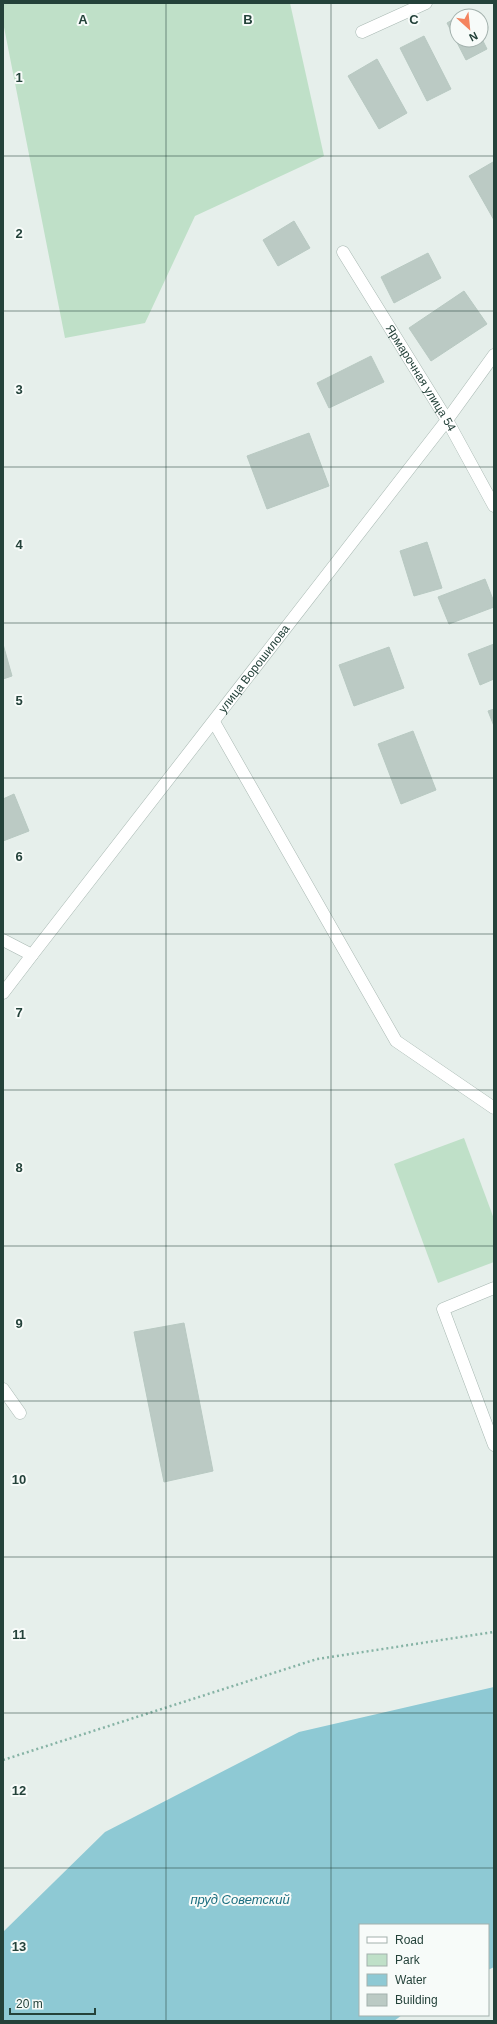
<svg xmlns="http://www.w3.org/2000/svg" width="497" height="2024" font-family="Arial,sans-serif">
  <rect width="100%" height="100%" fill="#e6efeb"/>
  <g fill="#bfe0c8">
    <path d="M3,3H290L324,156L195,216L145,323L65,338L3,22Z"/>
    <path d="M464,1138L494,1219V1262L438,1283L394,1164Z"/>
  </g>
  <path fill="#8ec9d4" d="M494,1687V1967L488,1970V1925H360V2015H402L394,2021H3V1932L105,1832L299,1732Z"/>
  <g fill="#bbcac4" stroke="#b8c9c2">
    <path d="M457,17V40H481V37L487,49L466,60L447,23Z"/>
    <path d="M424,36L451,89L427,101L400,48Z"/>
    <path d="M377,59L407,113L379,129L348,76Z"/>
    <path d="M493,162L494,165V220L469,176Z"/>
    <path d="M294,221L310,248L278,266L263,240Z"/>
    <path d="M428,253L441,278L394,303L381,277Z"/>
    <path d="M464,291L487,324L431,361L409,328Z"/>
    <path d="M371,356L384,382L329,408L317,383Z"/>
    <path d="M309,433L329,486L267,509L247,456Z"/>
    <path d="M427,542L442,588L414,596L400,551Z"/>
    <path d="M485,579L494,602V607L449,624L438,597Z"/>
    <path d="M3,644L12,676L3,679Z"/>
    <path d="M494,644V679L480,685L468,654Z"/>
    <path d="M389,647L404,688L354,706L339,665Z"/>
    <path d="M494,709V726L488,711Z"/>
    <path d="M413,731L436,790L401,804L378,744Z"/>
    <path d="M14,794L29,831L3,841V799Z"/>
    <path d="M184,1323L213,1471L164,1482L134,1332Z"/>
  </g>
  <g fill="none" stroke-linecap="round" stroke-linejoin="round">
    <g stroke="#a8b8b2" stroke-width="13">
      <g id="minor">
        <path d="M362,32L426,3"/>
        <path id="s1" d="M343,252L447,420L494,506"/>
        <path d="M214,722L396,1041L494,1108"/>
        <path id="s2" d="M3,940L32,955L447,420L494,355"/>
        <path d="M3,993L32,955"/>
        <path d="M494,1288L443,1309L494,1445"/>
        <path d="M3,1389L20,1413"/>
      </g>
    </g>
    <path stroke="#86b3a5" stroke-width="2.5" stroke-dasharray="2 3" stroke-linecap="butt" d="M3,1760L317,1659L494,1632"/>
    <use href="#minor" stroke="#fff" stroke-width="12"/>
  </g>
  <path fill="none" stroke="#24423a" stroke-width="1" stroke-opacity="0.55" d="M166,3V2021M331,3V2021M3,156H494M3,311H494M3,467H494M3,623H494M3,778H494M3,934H494M3,1090H494M3,1246H494M3,1401H494M3,1557H494M3,1713H494M3,1868H494"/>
  <g text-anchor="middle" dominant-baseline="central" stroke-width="4" stroke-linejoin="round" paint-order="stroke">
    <g font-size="12" fill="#24423a" stroke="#f7fbf9">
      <text stroke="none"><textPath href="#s1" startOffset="148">Ярмарочная улица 54</textPath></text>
      <text stroke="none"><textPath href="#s2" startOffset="395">улица Ворошилова</textPath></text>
    </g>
    <g font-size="13" font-style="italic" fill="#1c6f80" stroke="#f7fbf9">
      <text x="240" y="1899">пруд Советский</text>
    </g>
  </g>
  <g font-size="13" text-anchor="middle" font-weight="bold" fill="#24423a" stroke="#f7fbf9" stroke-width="4" stroke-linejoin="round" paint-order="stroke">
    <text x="83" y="24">A</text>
    <text x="248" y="24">B</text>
    <text x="414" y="24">C</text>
    <text x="19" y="82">1</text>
    <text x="19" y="238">2</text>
    <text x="19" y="394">3</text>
    <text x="19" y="549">4</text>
    <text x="19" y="705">5</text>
    <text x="19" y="861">6</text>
    <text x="19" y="1017">7</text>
    <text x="19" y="1172">8</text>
    <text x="19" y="1328">9</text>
    <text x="19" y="1484">10</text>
    <text x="19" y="1639">11</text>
    <text x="19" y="1795">12</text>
    <text x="19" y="1951">13</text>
  </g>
  <rect width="497" height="2024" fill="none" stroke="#24423a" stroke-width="8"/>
  <rect x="359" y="1924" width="130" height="92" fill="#f7fbf9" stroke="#a3b1ad"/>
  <rect x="367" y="1937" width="20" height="6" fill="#ffffff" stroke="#a3b1ad"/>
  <text x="395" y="1944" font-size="12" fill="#24423a">Road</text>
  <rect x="367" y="1954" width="20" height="12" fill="#bfe0c8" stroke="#a3b1ad"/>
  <text x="395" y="1964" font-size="12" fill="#24423a">Park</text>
  <rect x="367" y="1974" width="20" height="12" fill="#8ec9d4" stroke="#a3b1ad"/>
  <text x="395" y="1984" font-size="12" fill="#24423a">Water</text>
  <rect x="367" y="1994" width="20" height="12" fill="#bbcac4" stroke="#a3b1ad"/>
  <text x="395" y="2004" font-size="12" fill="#24423a">Building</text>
  <g transform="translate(469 28) rotate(153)"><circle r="19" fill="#f7fbf9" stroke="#a3b1ad"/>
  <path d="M0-3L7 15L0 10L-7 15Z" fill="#f4845f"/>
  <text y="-6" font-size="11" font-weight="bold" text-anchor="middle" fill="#24423a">N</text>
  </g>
  <path d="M10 2008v6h85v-6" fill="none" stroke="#24423a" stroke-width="2"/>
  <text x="16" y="2008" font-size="12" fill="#24423a" stroke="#f7fbf9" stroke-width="3" paint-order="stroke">20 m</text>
</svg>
